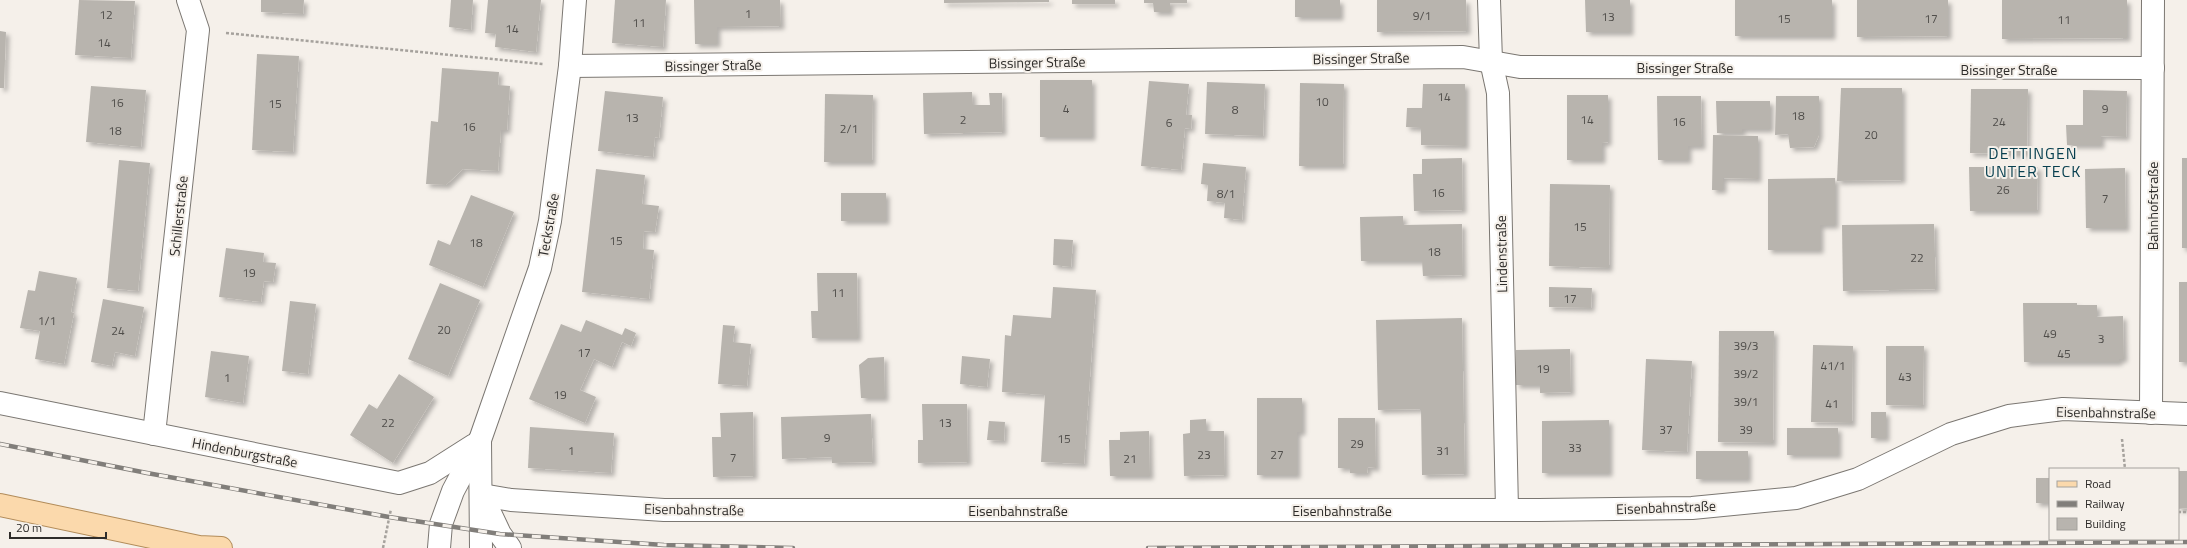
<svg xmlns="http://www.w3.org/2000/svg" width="2187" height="548" font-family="'Titillium Web',sans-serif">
  <defs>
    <filter id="shadow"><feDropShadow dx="3.5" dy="3.5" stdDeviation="2" flood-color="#0004"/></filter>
  </defs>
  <rect width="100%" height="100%" fill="#f5f0ea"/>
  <g fill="#b8b4ae" filter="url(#shadow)">
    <path d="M79,0L135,1L131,58L75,55Z"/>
    <path d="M261,0H304L303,14L261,12Z"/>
    <path d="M451,0H473L471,30L449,27Z"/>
    <path d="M488,0H541L536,52L495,47L496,34L485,33Z"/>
    <path d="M615,0H666L663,47L612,43Z"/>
    <path d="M694,0H780L781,26L717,27V44H695Z"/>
    <path d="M944,0H1049V2L944,3Z"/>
    <rect x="1072" y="0" width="43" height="4"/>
    <path d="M1144,0H1187V3H1170V12H1154L1153,3H1144Z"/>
    <rect x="1295" y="0" width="45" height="17"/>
    <path d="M1377,0H1466L1467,31L1377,32Z"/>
    <path d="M1585,0H1630V32H1586Z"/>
    <rect x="1735" y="0" width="97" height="36"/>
    <path d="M1857,0H1948V36L1857,37Z"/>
    <path d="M2002,0H2127V38L2002,39Z"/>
    <path d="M0,31L6,32L4,88H0Z"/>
    <path d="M257,54L299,56L293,152L252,150Z"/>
    <path d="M442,68L499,72L498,85L510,86L507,130H501L498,171L463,169L446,185L426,184L431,121L438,122Z"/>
    <rect x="1040" y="80" width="52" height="57"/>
    <path d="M1149,81L1189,84L1186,115H1192L1191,129L1185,128L1181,170L1141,166Z"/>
    <path d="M1207,82L1265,84L1263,136L1205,134Z"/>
    <path d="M1300,83L1344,84L1343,166H1299Z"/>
    <path d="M1423,84H1465V146L1421,145V128L1406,127L1407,108H1422Z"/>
    <path d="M91,86L146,90L141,147L86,142Z"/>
    <path d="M1841,88H1902V180L1837,181Z"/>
    <path d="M1971,89H2028L2027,154L1970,153Z"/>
    <path d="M2083,90L2127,91L2126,137L2101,136V145H2067L2066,125H2083Z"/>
    <path d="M605,91L663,97L659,138L655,137L653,157L598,151Z"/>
    <path d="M972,92L973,105H990L989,93H1002L1003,132L924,134L923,93Z"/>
    <path d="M825,94L873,95L872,162H824Z"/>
    <path d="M1567,95H1608V142L1602,143V160H1567Z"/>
    <path d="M1657,96H1701L1702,146H1688V160H1658Z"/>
    <path d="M1776,96H1819V135L1814,147L1790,148L1788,134L1775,135Z"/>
    <path d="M1716,101H1770V129H1742V133H1717Z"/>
    <path d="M1713,135L1758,136V179L1723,178V190H1712Z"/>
    <path d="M1462,158L1463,210L1414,211L1413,174H1422V159Z"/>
    <rect x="2182" y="158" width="5" height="90"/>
    <path d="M119,160L150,163L138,291L107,288Z"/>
    <path d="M1203,163L1246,167L1242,220L1224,218L1225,203L1207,201L1208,185L1201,184Z"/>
    <path d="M1969,167H2038L2037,211H1970Z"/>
    <path d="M2125,168L2126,228H2086L2085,169Z"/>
    <path d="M596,169L645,175L642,204L659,206L655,232L644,231L643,249L654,250L649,299L582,292Z"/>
    <path d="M1835,178V225H1820V250H1768V179Z"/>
    <path d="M1550,184L1610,185L1609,268L1549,266Z"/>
    <rect x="841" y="193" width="45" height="28"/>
    <path d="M471,195L514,212L483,287L429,265L438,240L450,245Z"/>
    <path d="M1403,216V225L1462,224L1463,275L1423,276L1422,261H1361L1360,217Z"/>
    <path d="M1934,224L1936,289L1843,291L1842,225Z"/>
    <path d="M1054,239L1073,240L1071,267L1053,265Z"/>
    <path d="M226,248L264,253L263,262L276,263L273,282L264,281L261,302L219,297Z"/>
    <path d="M39,271L77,278L71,312L74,313L64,364L35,359L40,331L20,328L28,290L35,291Z"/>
    <path d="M817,273H857L858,338H812L811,311H818Z"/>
    <rect x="2179" y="282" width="8" height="80"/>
    <path d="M440,283L480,300L448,376L408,359Z"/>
    <path d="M1053,287L1096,290L1084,464L1041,462L1045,395L1002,392L1005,335L1011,336L1013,315L1051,318Z"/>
    <path d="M1549,287L1592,288L1591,308L1549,307Z"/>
    <path d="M103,299L144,307L135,356L115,352L112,366L91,362Z"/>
    <path d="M290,301L316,304L308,374L282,371Z"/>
    <path d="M2023,303H2077V305H2097V317L2123,316L2124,359H2119V362H2024Z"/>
    <path d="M1462,318L1465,474L1422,475L1421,409L1378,410L1376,320Z"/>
    <path d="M586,320L622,335L625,328L636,333L631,346L622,342L612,367L594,359L580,390L596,397L585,423L529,399L561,324L581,332Z"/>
    <path d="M723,325L735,326L733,342L751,344L747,386L718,384Z"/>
    <path d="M1719,331H1774L1773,443L1718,442Z"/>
    <path d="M1813,345L1853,346L1852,423L1811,422Z"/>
    <path d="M1886,346H1924L1923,406L1886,405Z"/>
    <path d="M1570,349L1571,392L1540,393V385H1516V350Z"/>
    <path d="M211,351L249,356L243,403L205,397Z"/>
    <path d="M962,356L990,359L987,387L960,384Z"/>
    <path d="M884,357L885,398H861L859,365L868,358Z"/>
    <path d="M1646,359L1692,361L1687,452L1642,450Z"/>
    <path d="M399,374L434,397L393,463L350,435L369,404L377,409Z"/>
    <path d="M1257,398H1302V432H1297V475H1257Z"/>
    <path d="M922,404H967L968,462L918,463V440H923Z"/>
    <path d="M753,412L754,476L713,477L712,437H721L720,413Z"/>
    <rect x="1871" y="412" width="15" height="26"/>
    <path d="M871,414L873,462L832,463V457L782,459L781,417Z"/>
    <path d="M1338,418H1375L1376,468L1368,467L1367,473H1350V468H1338Z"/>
    <path d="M1206,419V431H1224L1225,475L1184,476L1183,434L1190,433V420Z"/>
    <path d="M1609,420V473H1542V421Z"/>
    <path d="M989,421L1005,422L1004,441L987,440Z"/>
    <path d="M530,427L614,433L611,473L528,468Z"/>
    <rect x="1787" y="428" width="51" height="27"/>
    <path d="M1149,431L1150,476H1110L1109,440H1120V432Z"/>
    <rect x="1696" y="451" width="52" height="28"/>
    <path d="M2178,471H2187V508L2178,509Z"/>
    <rect x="2036" y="478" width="14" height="25"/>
  </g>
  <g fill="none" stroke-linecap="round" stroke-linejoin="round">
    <g stroke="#7b7772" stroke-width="24">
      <g id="street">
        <path d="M1489,0L1491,61L1498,93L1507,509"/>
        <path d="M570,66L1463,57L1520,67L2153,68"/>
        <path d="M0,403L399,483L430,473L474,445"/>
        <path d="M2151,413L2153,0"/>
        <path d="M154,434L198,30L188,0"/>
        <path d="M480,440L481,548"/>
        <path d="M482,495L511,500L664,510H1539L1692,508L1796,498L1858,479L1951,434L2009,416L2063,409L2187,414"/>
        <path d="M484,500L500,534L510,548"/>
        <path d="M439,548L441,524L453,491L480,440L540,268L550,221L570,66L575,0"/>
      </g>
    </g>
    <g stroke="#b28c5a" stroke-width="24">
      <path id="primary" d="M0,505L199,547L221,548"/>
    </g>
    <g stroke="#a6a29d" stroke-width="2.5" stroke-dasharray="3 2" stroke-linecap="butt">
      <path d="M226,33L543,64"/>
      <path d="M2122,439L2125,469"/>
      <path d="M2178,512H2187"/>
      <path d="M383,548L391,509"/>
    </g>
    <use href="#street" stroke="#fff" stroke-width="22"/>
    <use href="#primary" stroke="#fbd9ac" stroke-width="22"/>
    <g stroke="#817e7a" stroke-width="4.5">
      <g id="rail">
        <path d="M0,444L147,473L389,517L500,534L664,545L793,548"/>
        <path d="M1148,548L2187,542"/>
      </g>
    </g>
    <use href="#rail" stroke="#f5f0ea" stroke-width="3" stroke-dasharray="9" stroke-linecap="butt"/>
  </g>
  <g text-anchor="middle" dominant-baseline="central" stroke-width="4" stroke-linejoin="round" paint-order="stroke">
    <g font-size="12" fill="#504e4b">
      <text x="748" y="13">1</text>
      <text x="106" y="14">12</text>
      <text x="1422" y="15">9/1</text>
      <text x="1608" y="16">13</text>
      <text x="1784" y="18">15</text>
      <text x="1931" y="18">17</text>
      <text x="2064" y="19">11</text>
      <text x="639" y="22">11</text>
      <text x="512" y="28">14</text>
      <text x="104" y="42">14</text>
      <text x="1444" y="96">14</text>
      <text x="1322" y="101">10</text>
      <text x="117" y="102">16</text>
      <text x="275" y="103">15</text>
      <text x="1066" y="108">4</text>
      <text x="2105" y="108">9</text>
      <text x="1235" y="109">8</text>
      <text x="1798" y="115">18</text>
      <text x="632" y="117">13</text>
      <text x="963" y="119">2</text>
      <text x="1587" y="119">14</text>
      <text x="1679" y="121">16</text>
      <text x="1999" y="121">24</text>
      <text x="1169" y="122">6</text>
      <text x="469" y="126">16</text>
      <text x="849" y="128">2/1</text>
      <text x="115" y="130">18</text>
      <text x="1871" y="134">20</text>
      <text x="2003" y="189">26</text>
      <text x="1438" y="192">16</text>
      <text x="1226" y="193">8/1</text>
      <text x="2105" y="198">7</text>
      <text x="1580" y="226">15</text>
      <text x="616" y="240">15</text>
      <text x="476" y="242">18</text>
      <text x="1434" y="251">18</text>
      <text x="1917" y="257">22</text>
      <text x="249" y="272">19</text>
      <text x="838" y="292">11</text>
      <text x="1570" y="298">17</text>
      <text x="47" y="320">1/1</text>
      <text x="444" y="329">20</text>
      <text x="118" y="330">24</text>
      <text x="2050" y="333">49</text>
      <text x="2101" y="338">3</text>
      <text x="1746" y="345">39/3</text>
      <text x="584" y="352">17</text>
      <text x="2064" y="353">45</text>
      <text x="1833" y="365">41/1</text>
      <text x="1543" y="368">19</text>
      <text x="1746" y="373">39/2</text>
      <text x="1905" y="376">43</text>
      <text x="227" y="377">1</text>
      <text x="560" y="394">19</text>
      <text x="1746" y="401">39/1</text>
      <text x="1832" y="403">41</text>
      <text x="388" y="422">22</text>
      <text x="945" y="422">13</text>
      <text x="1666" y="429">37</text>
      <text x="1746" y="429">39</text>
      <text x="827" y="437">9</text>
      <text x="1064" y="438">15</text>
      <text x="1357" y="443">29</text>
      <text x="1575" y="447">33</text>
      <text x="571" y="450">1</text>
      <text x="1443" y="450">31</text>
      <text x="1204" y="454">23</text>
      <text x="1277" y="454">27</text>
      <text x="733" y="457">7</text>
      <text x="1130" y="458">21</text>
    </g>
    <g font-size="14" fill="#2e2c2a" stroke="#f5f0ea">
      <text transform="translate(1361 58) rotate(-1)">Bissinger Straße</text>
      <text transform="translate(1037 62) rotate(-1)">Bissinger Straße</text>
      <text transform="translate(713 65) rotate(-1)">Bissinger Straße</text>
      <text x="1685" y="67">Bissinger Straße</text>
      <text x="2009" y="69">Bissinger Straße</text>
      <text transform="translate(2152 206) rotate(-90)">Bahnhofstraße</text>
      <text transform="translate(178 216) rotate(-84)">Schillerstraße</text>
      <text transform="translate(548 225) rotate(-80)">Teckstraße</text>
      <text transform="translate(1501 254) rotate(-91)">Lindenstraße</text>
      <text transform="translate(2106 412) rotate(1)">Eisenbahnstraße</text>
      <text transform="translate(245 452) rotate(11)">Hindenburgstraße</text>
      <text transform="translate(1666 507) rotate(-2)">Eisenbahnstraße</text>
      <text transform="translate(694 509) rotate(1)">Eisenbahnstraße</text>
      <text x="1018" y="510">Eisenbahnstraße</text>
      <text x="1342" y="510">Eisenbahnstraße</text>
    </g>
    <g font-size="16" letter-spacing="1" fill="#073f4f" stroke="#f5f0ea">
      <text x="2033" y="153">DETTINGEN<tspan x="2033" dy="18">UNTER TECK</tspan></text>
    </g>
  </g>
  <rect x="2049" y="468" width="130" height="72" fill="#f5f0ea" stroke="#a5a29d"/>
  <rect x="2057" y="481" width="20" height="6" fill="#fbd9ac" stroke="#a5a29d"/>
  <text x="2085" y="488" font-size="12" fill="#2e2c2a">Road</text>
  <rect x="2057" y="501" width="20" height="6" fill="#817e7a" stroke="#a5a29d"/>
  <text x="2085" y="508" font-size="12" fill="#2e2c2a">Railway</text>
  <rect x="2057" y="518" width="20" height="12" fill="#b8b4ae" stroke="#a5a29d"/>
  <text x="2085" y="528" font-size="12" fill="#2e2c2a">Building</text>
  <path d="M10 532v6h96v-6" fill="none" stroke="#2e2c2a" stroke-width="2"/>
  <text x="16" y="532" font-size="12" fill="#2e2c2a" stroke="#f5f0ea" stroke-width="3" paint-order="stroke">20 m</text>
</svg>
